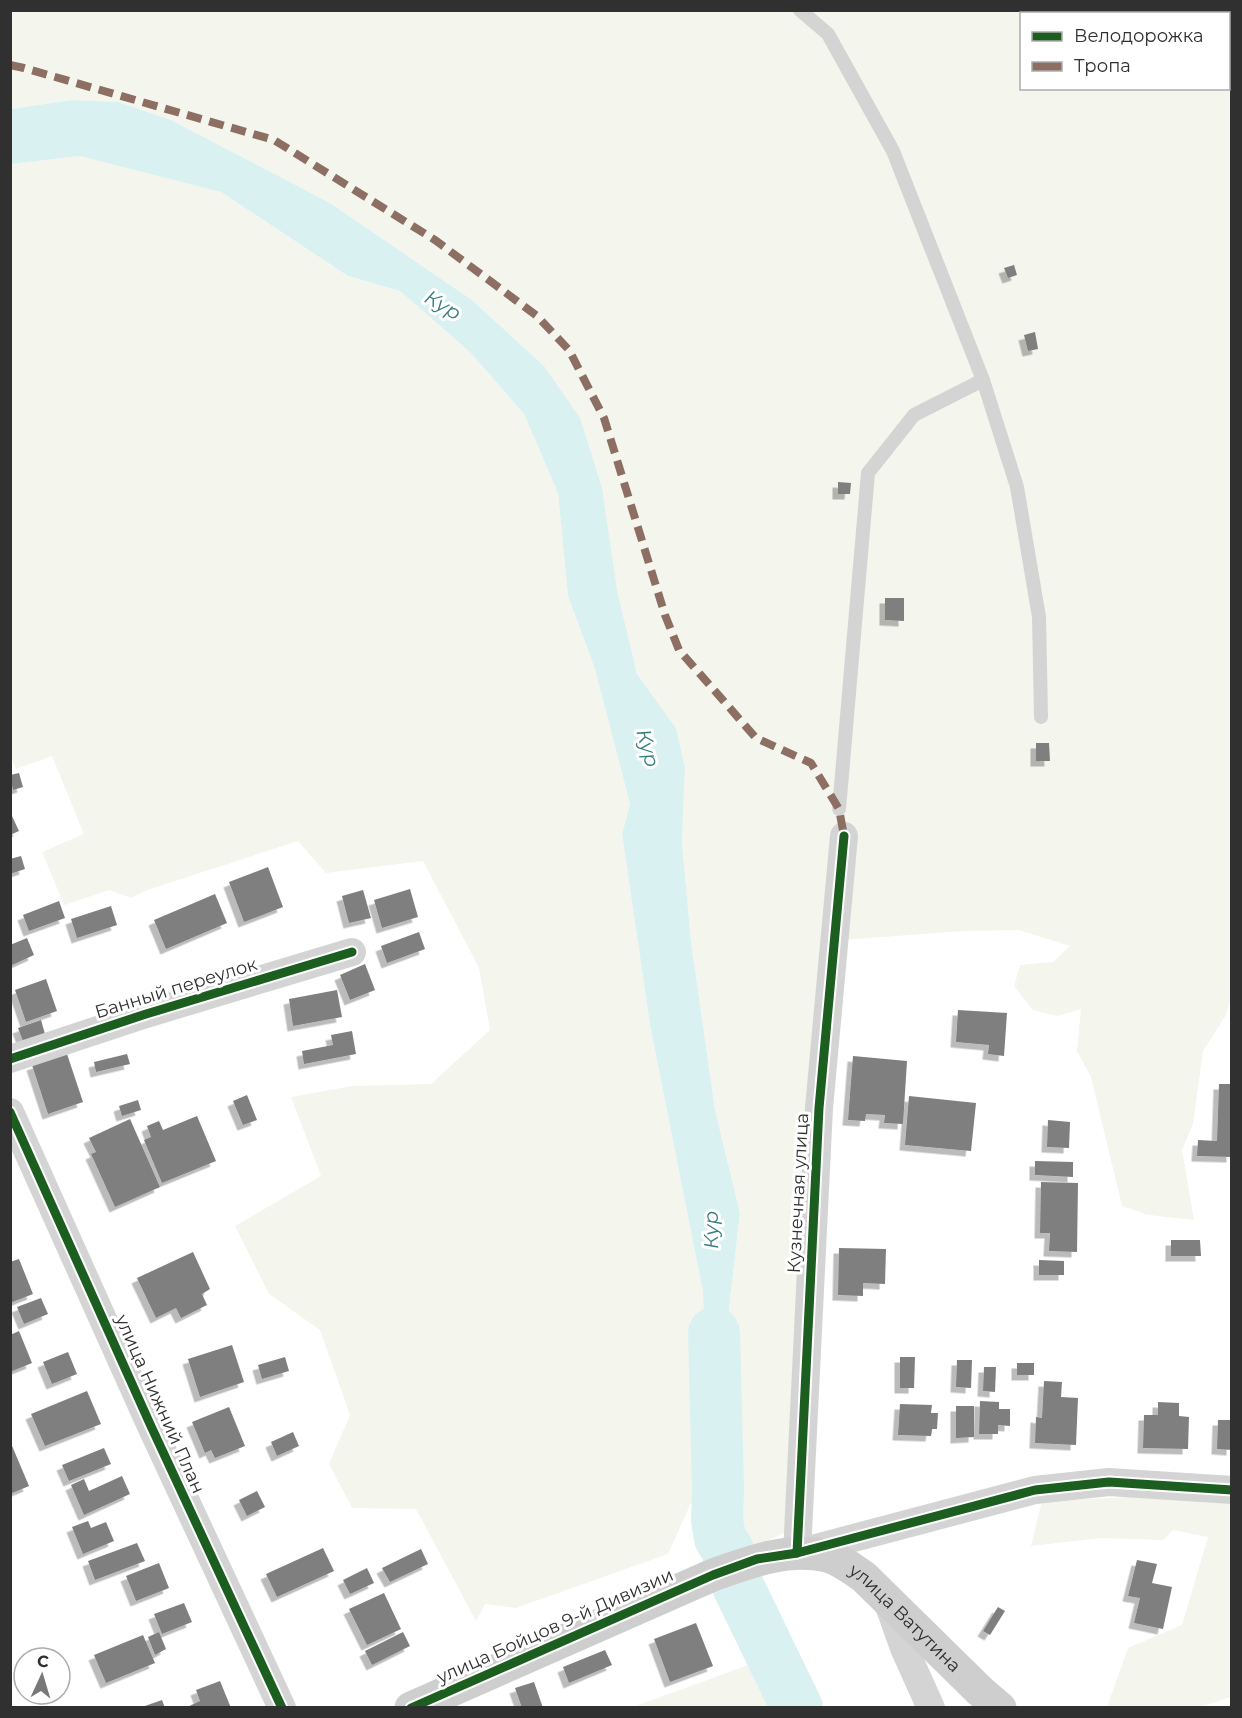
<svg xmlns="http://www.w3.org/2000/svg" width="1242" height="1718" font-family="Montserrat,sans-serif">
  <defs>
    <filter id="shadow"><feDropShadow dx="-5.5" dy="5.5" stdDeviation="0" flood-color="#0004"/></filter>
  </defs>
  <rect width="100%" height="100%" fill="#fff"/>
  <g fill="#f4f5ed" fill-rule="evenodd">
    <path d="M10,11H1231L1232,993L1226,1015L1203,1051L1193,1124L1182,1150L1194,1220L1149,1215L1122,1206L1091,1077L1077,1051L1081,1009L1057,1016L1033,1010L1014,986L1020,965L1053,962L1070,946L1019,930L964,931L829,941L791,1530L743,1552L723,1519L721,1407L730,1300L740,1213L715,1110L691,941L682,842L685,767L676,728L637,674L617,590L544,366L472,300L330,203L171,120L118,102L72,100L11,109ZM1022,14H1228V88H1022Z"/>
    <path d="M80,156L160,174L221,192L348,276L400,291L470,352L524,414L558,493L568,596L595,669L630,804L622,834L650,1025L703,1292L706,1399L701,1481L668,1554L516,1608L485,1604L476,1621L416,1509L352,1508L329,1464L350,1415L320,1330L269,1294L235,1226L321,1176L291,1097L352,1086L431,1084L490,1030L479,968L423,861L326,873L298,841L147,890L131,898L109,890L64,905L42,852L84,834L52,756L16,769L11,757L10,164Z"/>
    <path d="M1153,1496L1231,1503V1697L1200,1707H1107L1128,1648L1182,1625L1208,1537L1173,1530L1163,1540L1101,1538L1031,1546L1042,1501Z"/>
    <path d="M751,1664L771,1707H633Z"/>
  </g>
  <path fill="#daf1f2" d="M72,100L118,102L171,120L330,203L472,300L544,366L580,418L602,488L617,590L637,674L676,728L685,767L682,842L691,941L715,1110L740,1213L730,1300L721,1407L706,1399L703,1292L650,1025L622,834L630,804L595,669L568,596L558,493L524,414L470,352L400,291L348,276L221,192L80,156L11,164V109Z"/>
  <g fill="none" stroke-linecap="round" stroke-linejoin="round">
    <path stroke="#daf1f2" stroke-width="52" d="M714,1333L718,1488L717,1520L720,1538L728,1550L729,1560L738,1586L797,1708"/>
  </g>
  <g fill="#7f7f7f" filter="url(#shadow)">
    <path d="M1014,265L1017,275L1008,278L1004,268Z"/>
    <path d="M1035,332L1038,349L1028,351L1024,335Z"/>
    <path d="M838,482L851,483L850,494H838Z"/>
    <path d="M885,598H904V621L885,620Z"/>
    <path d="M1036,743H1049L1050,761H1036Z"/>
    <path d="M19,773L23,787L13,790L10,775Z"/>
    <path d="M12,816L19,831L10,835V817Z"/>
    <path d="M21,856L25,869L10,874V859Z"/>
    <path d="M268,867L283,907L244,922L229,882Z"/>
    <path d="M410,889L418,917L382,928L374,900Z"/>
    <path d="M363,890L371,918L349,923L342,896Z"/>
    <path d="M215,894L227,923L166,949L154,920Z"/>
    <path d="M59,901L65,918L29,931L23,915Z"/>
    <path d="M111,906L117,925L77,938L71,919Z"/>
    <path d="M419,932L425,949L387,963L381,946Z"/>
    <path d="M27,938L34,955L10,966V945Z"/>
    <path d="M365,964L375,990L350,1000L340,975Z"/>
    <path d="M46,979L57,1011L26,1022L15,990Z"/>
    <path d="M337,990L342,1017L293,1026L289,999Z"/>
    <path d="M958,1010L1007,1013L1004,1056L988,1054L989,1045L956,1042Z"/>
    <path d="M41,1020L45,1034L23,1041L18,1028Z"/>
    <path d="M352,1031L356,1054L304,1064L302,1051L333,1045L331,1035Z"/>
    <path d="M67,1054L83,1102L48,1114L32,1065Z"/>
    <path d="M127,1054L130,1064L96,1072L94,1062Z"/>
    <path d="M853,1056L907,1061L903,1124L884,1123L885,1115L866,1114L865,1121L848,1120Z"/>
    <path d="M1219,1084H1232V1157L1197,1156L1198,1140L1217,1141Z"/>
    <path d="M247,1095L257,1120L243,1125L233,1101Z"/>
    <path d="M909,1096L976,1103L971,1151L905,1145Z"/>
    <path d="M138,1100L141,1110L122,1116L119,1106Z"/>
    <path d="M197,1116L216,1161L162,1183L144,1140L151,1137L147,1126L159,1121L163,1130Z"/>
    <path d="M130,1119L160,1187L115,1207L91,1154L96,1152L89,1138Z"/>
    <path d="M1048,1120L1070,1122L1069,1148L1047,1147Z"/>
    <path d="M1035,1161L1073,1162V1177L1035,1175Z"/>
    <path d="M1041,1182L1078,1183L1077,1252L1049,1251L1050,1233H1040Z"/>
    <path d="M1171,1240H1200L1201,1256H1171Z"/>
    <path d="M839,1248L886,1249L885,1284L863,1283V1296L838,1295Z"/>
    <path d="M193,1252L210,1289L202,1294L207,1305L181,1318L176,1308L156,1318L137,1278Z"/>
    <path d="M19,1259L33,1294L10,1303V1262Z"/>
    <path d="M1039,1260L1064,1261V1275H1039Z"/>
    <path d="M41,1298L48,1314L24,1324L17,1307Z"/>
    <path d="M19,1331L32,1363L10,1372V1335Z"/>
    <path d="M232,1345L244,1382L200,1397L188,1359Z"/>
    <path d="M68,1352L77,1374L52,1384L43,1362Z"/>
    <path d="M285,1357L289,1371L262,1379L258,1365Z"/>
    <path d="M900,1357H915L914,1388H900Z"/>
    <path d="M957,1360H972L971,1388L956,1387Z"/>
    <rect x="1017" y="1363" width="17" height="12"/>
    <path d="M984,1367H996L995,1392L983,1391Z"/>
    <path d="M1044,1381L1062,1382L1061,1397L1078,1398L1076,1445L1035,1443L1036,1417L1042,1418Z"/>
    <path d="M87,1391L101,1424L45,1446L31,1414Z"/>
    <path d="M980,1401L999,1402V1409H1010V1426L998,1425V1434H979Z"/>
    <path d="M1158,1402L1179,1403V1416L1189,1417L1188,1449L1143,1448L1144,1415H1158Z"/>
    <path d="M900,1404L932,1405L931,1413H938L937,1429H932L931,1436L898,1435Z"/>
    <path d="M956,1406H974V1437L956,1438Z"/>
    <path d="M229,1407L245,1446L215,1458L211,1450L205,1453L192,1422Z"/>
    <path d="M1218,1420H1232V1450L1217,1449Z"/>
    <path d="M293,1432L299,1446L277,1456L271,1442Z"/>
    <path d="M10,1441L29,1486L10,1494Z"/>
    <path d="M104,1448L111,1464L69,1481L62,1465Z"/>
    <path d="M122,1476L130,1494L84,1515L71,1485L84,1479L89,1491Z"/>
    <path d="M257,1491L265,1507L247,1516L239,1500Z"/>
    <path d="M88,1521L91,1528L106,1522L114,1541L83,1554L72,1527Z"/>
    <path d="M137,1543L145,1561L95,1580L88,1561Z"/>
    <path d="M323,1548L334,1571L277,1597L266,1574Z"/>
    <path d="M421,1549L428,1564L390,1582L382,1568Z"/>
    <path d="M1137,1560L1157,1564L1152,1583L1172,1587L1163,1629L1134,1623L1140,1598L1128,1596Z"/>
    <path d="M159,1563L169,1588L136,1601L126,1576Z"/>
    <path d="M367,1568L374,1583L350,1594L343,1580Z"/>
    <path d="M384,1593L401,1629L367,1645L349,1609Z"/>
    <path d="M184,1603L192,1622L162,1634L154,1614Z"/>
    <path d="M998,1607L1005,1611L990,1635L983,1631Z"/>
    <path d="M696,1623L713,1666L670,1682L654,1639Z"/>
    <path d="M159,1632L166,1649L155,1655L148,1637Z"/>
    <path d="M403,1632L410,1646L372,1665L365,1651Z"/>
    <path d="M143,1635L155,1663L106,1683L94,1655Z"/>
    <path d="M605,1650L612,1665L569,1683L563,1667Z"/>
    <path d="M220,1681L231,1708H185L200,1701L196,1690Z"/>
    <path d="M534,1682L543,1708H522L515,1688Z"/>
    <path d="M162,1700L165,1708H142V1707Z"/>
  </g>
  <g fill="none" stroke-linecap="round" stroke-linejoin="round">
    <g stroke="#d4d4d4" stroke-width="14">
      <path d="M800,10L828,34L893,151L983,380L914,415L868,473L839,809"/>
      <path d="M983,380L1017,487L1039,617L1041,717"/>
    </g>
    <g stroke="#d4d4d4" stroke-width="28">
      <path d="M844,836L819,1108L797,1553L1035,1490L1109,1482L1232,1490"/>
      <path d="M10,1059L146,1014L352,952"/>
      <path d="M10,1112L150,1424L282,1708"/>
      <path d="M887,1600L904,1648L931,1708"/>
    </g>
    <path stroke="#cecece" stroke-width="33" id="s1" d="M411,1708L713,1575C749,1562 788,1547 827,1556C841,1560 852,1569 864,1577L980,1691L1000,1708"/>
    <path stroke="#8d6e63" stroke-width="8" stroke-dasharray="15 8" stroke-linecap="butt" d="M10,65L24,68L274,140L435,240L537,316L569,350L604,418L665,615L679,650L756,738L811,763L839,809L844,836"/>
    <g stroke="#fff" stroke-width="13">
      <g id="cycleway">
        <path d="M10,1059L146,1014L352,952"/>
        <path d="M10,1112L150,1424L282,1708"/>
        <path d="M797,1553L819,1108L844,836"/>
        <path d="M411,1708L713,1575L757,1559L797,1553L1035,1490L1109,1482L1232,1490"/>
      </g>
    </g>
    <use href="#cycleway" stroke="#1b5e20" stroke-width="9"/>
  </g>
  <g text-anchor="middle" dominant-baseline="central" stroke-width="6" stroke-linejoin="round" paint-order="stroke">
    <g font-size="18" fill="#303030" stroke="#fff">
      <text transform="translate(176 988) rotate(-17)">Банный переулок</text>
      <text transform="translate(798 1193) rotate(-87)">Кузнечная улица</text>
      <text transform="translate(160 1404) rotate(66)">улица Нижний План</text>
      <text stroke="none"><textPath href="#s1" startOffset="548">улица Ватутина</textPath></text>
      <text transform="translate(555 1626) rotate(-24)">улица Бойцов 9-й Дивизии</text>
    </g>
    <g font-size="20" font-style="italic" fill="#367c80" stroke="#fff">
      <text transform="translate(443 305) rotate(31)">Кур</text>
      <text transform="translate(648 748) rotate(75)">Кур</text>
      <text transform="translate(711 1230) rotate(-91)">Кур</text>
    </g>
  </g>
  <rect width="1242" height="1718" fill="none" stroke="#303030" stroke-width="24"/>
  <rect x="1020" y="12" width="210" height="78" fill="#ffffff" stroke="#acacac" stroke-width="1.5"/>
  <rect x="1032" y="32" width="30" height="9" fill="#1b5e20" stroke="#acacac" stroke-width="1.5"/>
  <text x="1074" y="42" font-size="18" fill="#303030">Велодорожка</text>
  <rect x="1032" y="62" width="30" height="9" fill="#8d6e63" stroke="#acacac" stroke-width="1.5"/>
  <text x="1074" y="72" font-size="18" fill="#303030">Тропа</text>
  <g transform="translate(42 1676) rotate(4)"><circle r="28" fill="#ffffff" stroke="#acacac" stroke-width="1.5"/>
  <path d="M0-4.5L10 22L0 15L-10 22Z" fill="#787878"/>
  <text y="-9" font-size="16" font-weight="bold" text-anchor="middle" fill="#303030">С</text>
  </g>
</svg>
